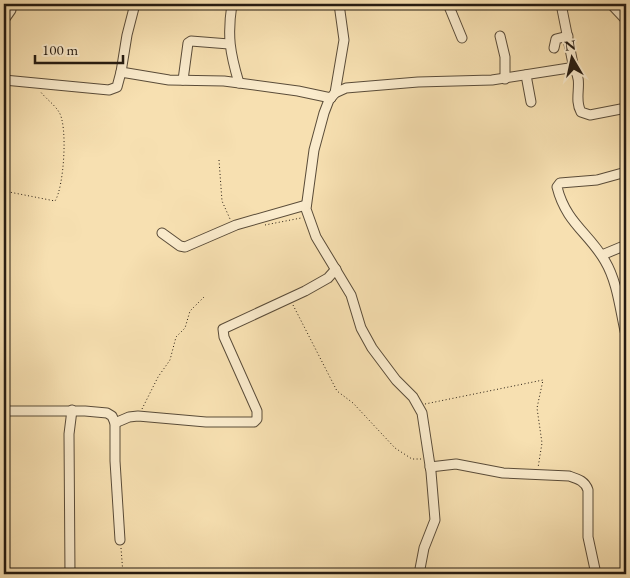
<svg xmlns="http://www.w3.org/2000/svg" width="630" height="578" font-family="'EB Garamond',serif">
  <rect width="100%" height="100%" fill="#f7e0b1"/>
  <filter id="stains"><feTurbulence type="fractalNoise" baseFrequency=".004" numOctaves="4"/><feColorMatrix values="0 0 0 0 .2 0 0 0 0 .09 0 0 0 0 .02 0 0 0 .5 -.17"/></filter>
  <radialGradient id="worn" r=".72"><stop offset=".6" stop-color="#630" stop-opacity="0"/><stop offset="1" stop-color="#630" stop-opacity=".3"/></radialGradient>
  <g fill="none" stroke-linecap="round" stroke-linejoin="round">
    <g stroke="#5a4c39" stroke-width="11">
      <g id="minor">
        <path d="M232,4C227,36 230,53 239,83"/>
        <path d="M448,4L462,38"/>
        <path d="M561,4L574,69"/>
        <path d="M611,4L626,20"/>
        <path d="M4,20L11,10L10,4"/>
        <path d="M500,36L505,57V79"/>
        <path d="M554,48L556,39L568,36"/>
        <path d="M121,72L127,35L135,4"/>
        <path d="M526,75L531,102"/>
        <path d="M4,80L109,90L117,87L121,72L169,80L224,81L298,91L331,98"/>
        <path d="M183,80L188,43L191,41L229,44"/>
        <path d="M335,93L344,40L339,4"/>
        <path d="M626,172L597,180L560,183L557,187C566,223 589,233 605,261C618,283 620,311 626,335"/>
        <path d="M162,233L180,246L185,247L236,225L306,205"/>
        <path d="M602,255L626,245"/>
        <path d="M4,411H85L107,413L112,416L115,423V461L120,540"/>
        <path d="M115,423L129,417L138,416L206,422H254L257,419V411L224,337L223,329L305,291L328,278L336,269"/>
        <path d="M430,467L456,464L503,473L569,476C578,479 585,481 588,490V537L596,574"/>
        <path d="M70,574L69,434L72,410"/>
        <path d="M419,574L424,548L435,520L431,472L422,413L413,397L396,380L372,348L361,328L351,295L316,237L306,209L314,150L324,113L329,100L335,93L346,88L418,82L492,80L569,68L574,69C584,82 573,98 581,112L590,115L626,108"/>
      </g>
    </g>
    <g stroke="#251b11" stroke-width="1" stroke-dasharray="1 2.5" stroke-linecap="butt">
      <path d="M219,160L222,201L230,219"/>
      <path d="M4,191L55,201C64,187 68,126 59,112C54,104 45,98 40,91"/>
      <path d="M265,225L301,218"/>
      <path d="M293,305L337,391L353,403L395,448L412,459H421"/>
      <path d="M425,404L543,380L537,408L542,443L538,468"/>
      <path d="M142,409L158,377L170,360L176,337L185,328L190,311L205,296"/>
      <path d="M121,548L123,574"/>
    </g>
    <use href="#minor" stroke="#faebcc" stroke-width="9"/>
  </g>
  <rect width="630" height="578" fill="none" stroke="#f7e0b1" stroke-width="20"/>
  <rect x="5" y="5" width="620" height="568" fill="none" stroke="#251b11" stroke-width="2.5"/>
  <rect x="10" y="10" width="610" height="558" fill="none" stroke="#251b11"/>
  <g transform="translate(572 58) rotate(351)" stroke="#faebcc" stroke-width="4" paint-order="stroke">
  <path d="M0-4L9 19L0 12L-9 19Z" fill="#251b11"/>
  <text y="-8" font-size="14" font-weight="bold" text-anchor="middle" fill="#251b11">N</text>
  </g>
  <path d="M35 55v8h88v-8" fill="none" stroke="#251b11" stroke-width="2.5"/>
  <text x="42" y="55" font-size="15" fill="#251b11" stroke="#faebcc" stroke-width="4" paint-order="stroke">100 m</text>
  <rect width="100%" height="100%" filter="url(#stains)"/>
  <rect width="100%" height="100%" fill="url(#worn)"/>
</svg>
